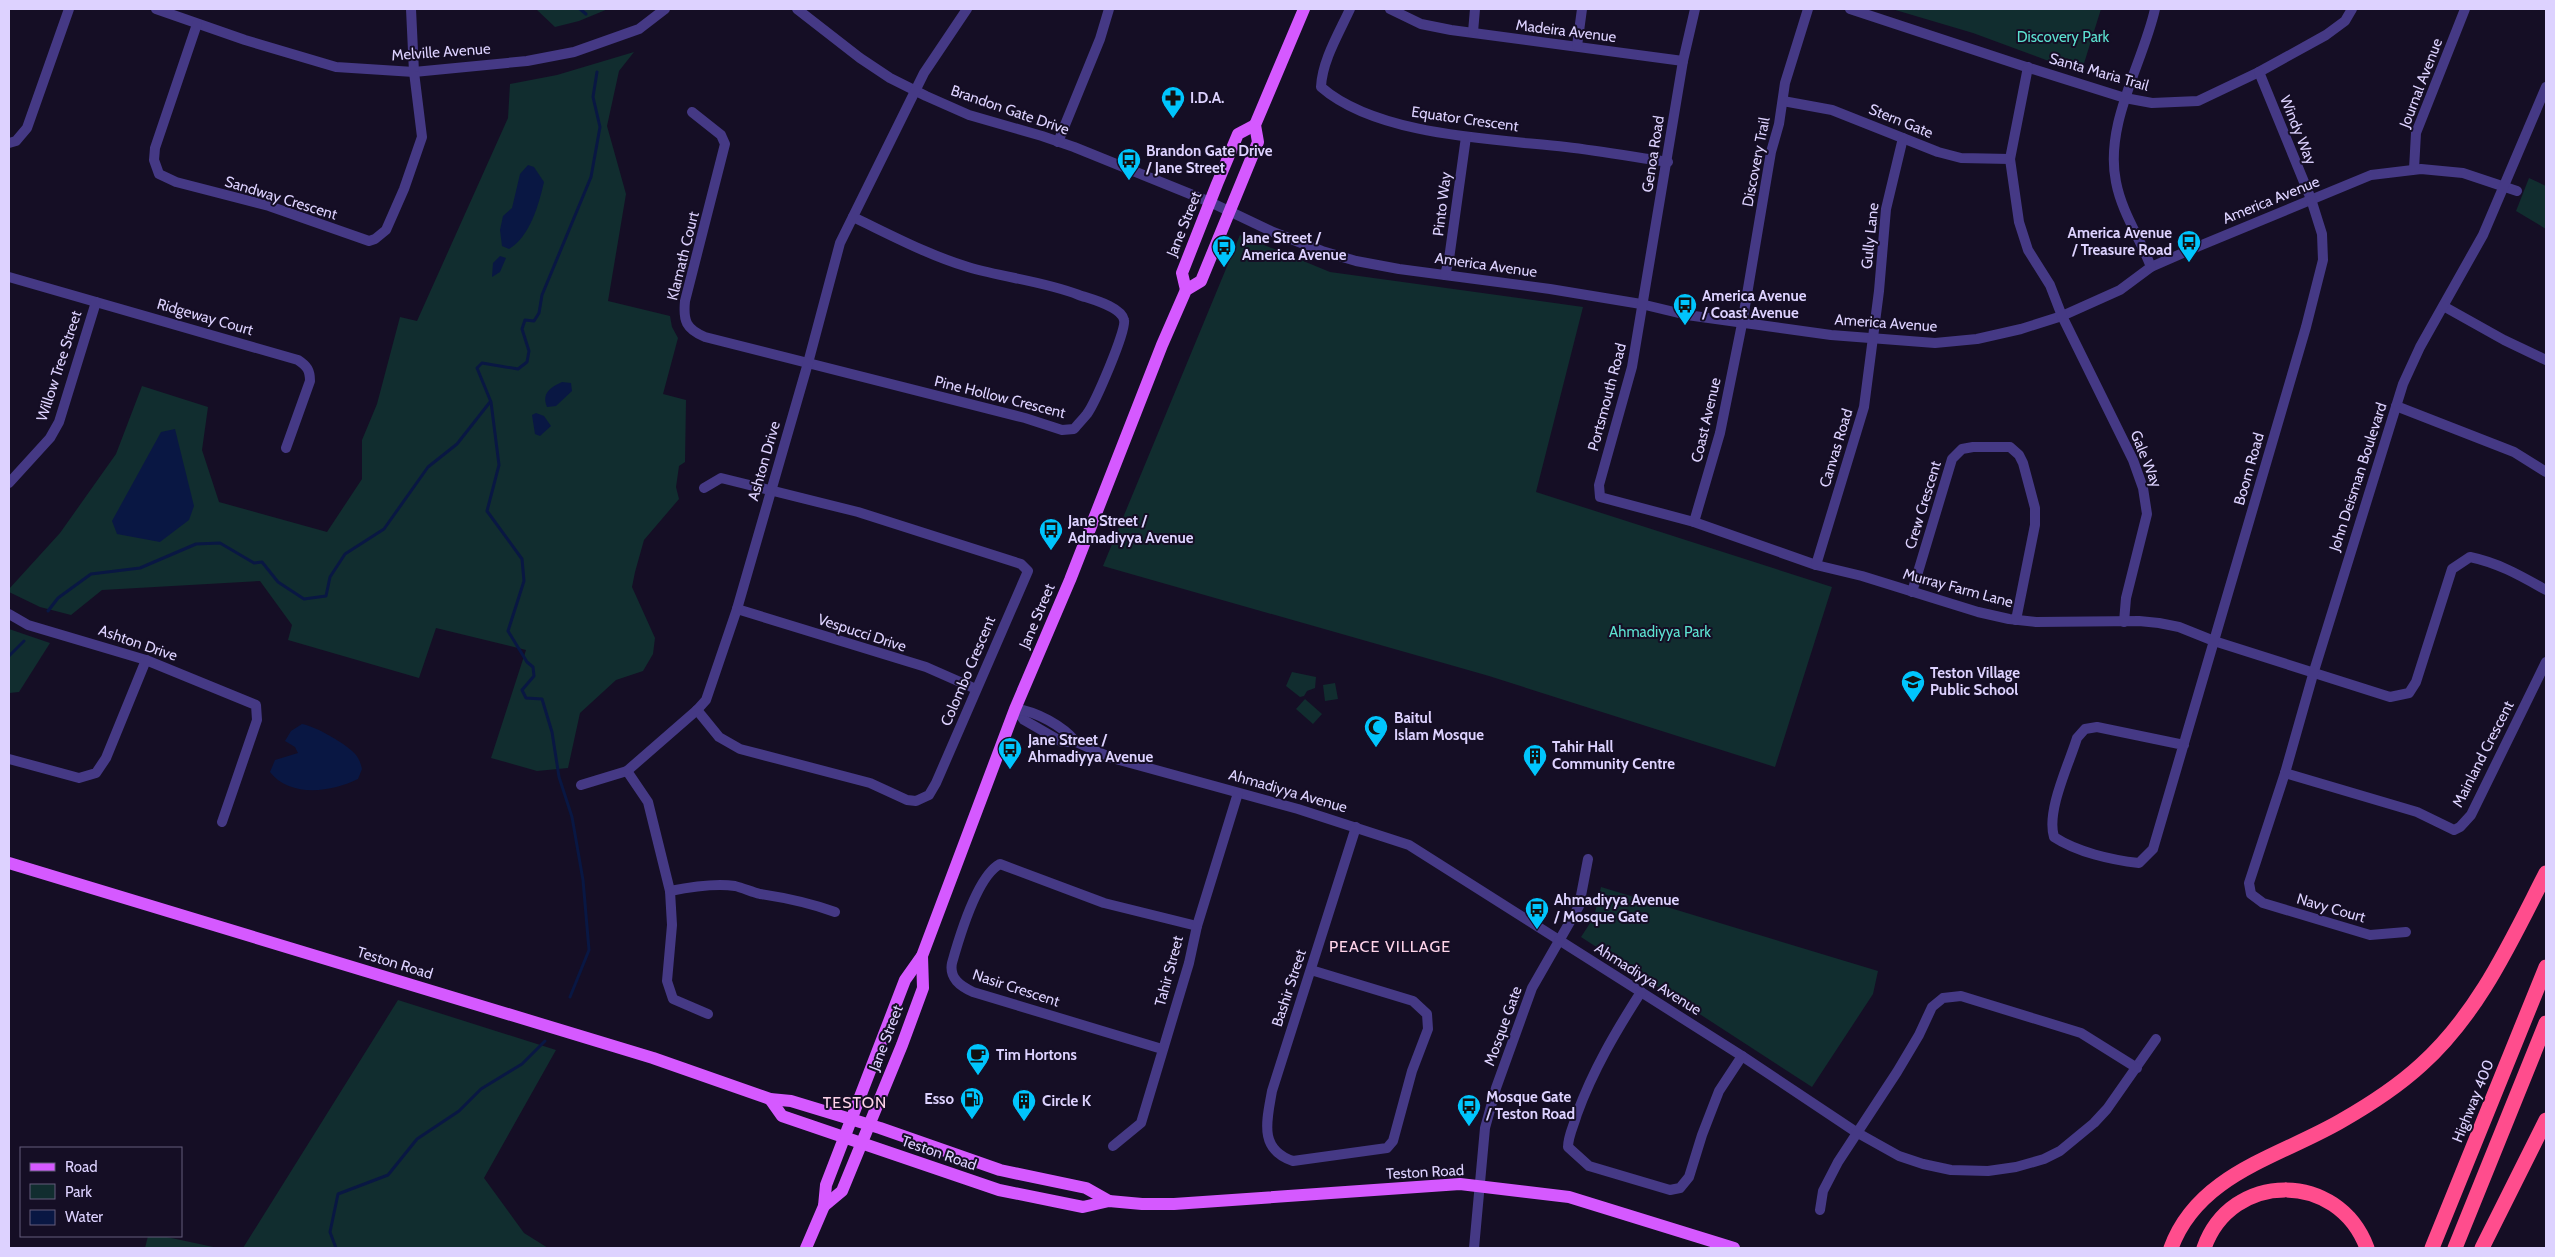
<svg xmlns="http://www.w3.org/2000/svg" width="2555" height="1257" font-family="Cabin,sans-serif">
  <rect width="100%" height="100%" fill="#150e25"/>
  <g fill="#112d2f">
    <path d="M536,9H608L579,21L555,27Z"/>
    <path d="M1892,9H2101L2081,73L1973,33Z"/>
    <path d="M634,52L619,71L607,126L626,194L608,301L670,316L672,327L678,338L663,394L686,400L685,462L679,466L676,487L679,499L644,540L635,572L632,587L655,638L653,654L643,671L616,680L580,713L568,768L537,771L491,758L526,650L436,628L419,678L288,640L292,625L260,581L102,590L71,615L40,607L9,592V589L60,533L116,454L142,386L208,407L202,450L219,502L327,532L362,479V440L377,404L400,317L417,321L508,118L510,84L557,75Z"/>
    <path d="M2529,178L2546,186V229L2516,211Z"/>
    <path d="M1240,235L1330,272L1583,307L1536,492L1832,587L1775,767L1489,676L1103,566Z"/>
    <path d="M9,629L50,643L19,692L9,693Z"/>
    <path d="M1292,672L1316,677L1315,688L1307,691L1304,696L1300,697L1286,686Z"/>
    <path d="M1335,683L1338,699L1325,701L1323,685Z"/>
    <path d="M1305,699L1322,714L1313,724L1296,709Z"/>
    <path d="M1601,887L1878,971L1873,994L1812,1087L1581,937L1594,917Z"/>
    <path d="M398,1000L556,1050L484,1178L524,1233L548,1248H243Z"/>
    <path d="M148,1236H162L218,1248H145Z"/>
  </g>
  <g fill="#091743">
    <path d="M528,165L534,167L544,182C539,204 530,237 509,249L502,246L500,230L503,216L512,208L520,174Z"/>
    <path d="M500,256L506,258L500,272L492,277L493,263Z"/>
    <path d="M562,382L571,383L572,391L556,406L547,407C541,393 551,387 562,382Z"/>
    <path d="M536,413L544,416L551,426L540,436L535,434L532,415Z"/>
    <path d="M175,429L194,506L189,520L160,542L117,534L112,521L161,432Z"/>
    <path d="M302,724C315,726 347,744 356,755C359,759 361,764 362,769L358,779C332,792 290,798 270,772L275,760L298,753L295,747L285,741L291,731Z"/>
  </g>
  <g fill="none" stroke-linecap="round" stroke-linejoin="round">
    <g stroke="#091743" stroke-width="3">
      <path d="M580,9L586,14"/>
      <path d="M48,611L58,598L91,574L140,568L196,544L220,543L254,563L262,562L278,582L304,599L326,596L330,577L345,554L384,529L428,467L457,444L490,402"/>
      <path d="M9,656L24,641"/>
      <path d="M570,997L589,950L583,880L572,817L559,777L552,732L542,699L526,698L522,690L534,676L533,667L527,662L508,631L524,581L522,559L487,511L499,465L491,402L477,368L482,363L518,369L527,362L529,351L522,329L525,320L534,321L539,313L542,295L591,177L600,127L593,97L597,72"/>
      <path d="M336,1248L330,1232L338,1194L388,1175L417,1139L459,1111L481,1089L522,1064L545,1041"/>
    </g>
    <g stroke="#453985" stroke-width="10">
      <path d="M156,9L245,40L336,67L414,72L527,61L574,52L639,29L665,9"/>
      <path d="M797,9L860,58L890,78L926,96L969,115L1042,136L1074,147L1210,202L1273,232L1322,251L1356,261L1399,269L1550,289L1641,304L1687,315L1831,335L1935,343L1977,339L2021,329L2062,316L2120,290L2151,267L2192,249L2371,175L2421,169L2463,173L2517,191"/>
      <path d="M1350,9C1339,33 1322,61 1321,87C1377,136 1494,139 1566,147C1600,151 1634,157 1668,162"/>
      <path d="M1390,9L1421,24L1451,30L1683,61"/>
      <path d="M1695,9L1683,61L1632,367L1599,485L1600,497L1694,522L1816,565L1862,576L1978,612L2009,619L2036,622L2139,621L2159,623L2179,627L2214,641L2390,697L2409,693L2416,682L2452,569L2470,557C2499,563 2521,576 2546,590"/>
      <path d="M1850,9L2020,65L2125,98L2152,103L2198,101L2259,72L2326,35L2345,21L2352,9"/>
      <path d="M197,24L155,148L154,160L159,174L176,182L269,206L369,241L375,239L386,230L404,189L422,137L414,72L411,9"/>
      <path d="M1473,32L1475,9"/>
      <path d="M1577,46L1582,9"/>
      <path d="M2028,67L2010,159L2019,222L2028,250L2050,285L2062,316L2133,460L2143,488L2147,514L2126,598L2124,622"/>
      <path d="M1783,101L1832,110L1938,152L1961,158L2010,159"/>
      <path d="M692,112L721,135L725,144L685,301C683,321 686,329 705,337L1025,418L1062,430L1074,429C1078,424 1083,419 1087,414C1095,403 1127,330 1124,320C1121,306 1090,299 1079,295C1043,281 1005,278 968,267C928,255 891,235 853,217"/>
      <path d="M1058,142L1100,39L1109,9"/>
      <path d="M9,143L16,141L27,128L69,9"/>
      <path d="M2414,169L2416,133L2465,9"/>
      <path d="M2151,267C2140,238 2122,213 2116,182C2104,124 2143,63 2155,9"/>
      <path d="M1445,275L1449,259L1466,137"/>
      <path d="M9,277L298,360C307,366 310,370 310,381L286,448"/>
      <path d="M2445,307L2504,340L2546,360"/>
      <path d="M2396,406L2514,452L2546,472"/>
      <path d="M9,483L50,438L59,422L96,302"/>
      <path d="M1694,522L1720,433L1742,324L1771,152L1779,124L1785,83L1808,9"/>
      <path d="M1816,565L1864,407L1879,291L1886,209L1903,138"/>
      <path d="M1912,592L1952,459L1962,449L1973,447H2010L2019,455L2023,463L2035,508V525L2016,620"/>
      <path d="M737,609L926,667L976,689"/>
      <path d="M9,614L28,625L146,660L256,705L257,720L222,822"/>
      <path d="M1015,709L1024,720L1062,742H1076L1112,758L1298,809L1409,845L1742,1056L1856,1132L1899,1156L1923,1164L1951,1170L1988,1171L2016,1167L2044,1159L2060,1151L2094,1123L2107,1109L2156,1039"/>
      <path d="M1015,709C1036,711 1063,726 1076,742"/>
      <path d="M697,710L719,737L740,749L870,783L907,800L916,801L929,795L936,783L1028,571L1021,564L858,512L721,478L704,488"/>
      <path d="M2184,745L2097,727L2085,729L2077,738C2069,764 2046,811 2054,837C2077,852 2111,860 2139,863L2153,849L2306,327L2323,260L2322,234L2311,199L2259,72"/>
      <path d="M9,759L79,778L96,773L106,758L146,660"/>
      <path d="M627,771L648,802L670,891"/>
      <path d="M2285,773L2417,812L2454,830L2460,827L2471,815L2546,662"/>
      <path d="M581,785L627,771L697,710L706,700L737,609L808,363L840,243L924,73L967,9"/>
      <path d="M2406,932L2370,935L2263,903L2251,894L2249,883L2285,773L2314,671L2403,384L2420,347L2483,235L2546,87"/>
      <path d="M1311,970L1413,1001L1427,1014L1428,1029L1412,1071L1393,1141L1387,1148L1293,1161C1258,1149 1267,1120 1272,1091L1356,827"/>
      <path d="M1641,992C1616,1031 1593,1070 1577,1114C1574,1125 1568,1136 1568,1147L1589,1166L1670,1190L1680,1188L1689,1177L1702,1135L1719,1091L1742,1056"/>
      <path d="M708,1014L673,999L667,981L672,925L670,891C690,887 714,883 735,886C743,888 752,892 760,894C787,898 810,903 835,912"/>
      <path d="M1162,1049L973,992C960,986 949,978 952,963C959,938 977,876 1000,864L1104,903L1197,926"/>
      <path d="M1113,1146L1141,1123L1189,963L1197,926L1238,793"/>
      <path d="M1820,1210L1823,1191L1838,1162L1897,1072L1919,1035L1932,1007L1943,998L1961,996L2081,1033L2137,1068"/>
      <path d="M1474,1248L1485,1128L1496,1088L1532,988L1579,906L1588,859"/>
    </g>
    <g stroke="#d559ff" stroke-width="12">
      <path d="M1186,290L1182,273L1217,184L1238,134L1255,125"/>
      <path d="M9,863L653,1058L770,1099L791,1101L880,1128L1000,1170L1086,1188L1109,1201"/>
      <path d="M770,1099L782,1116L999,1190L1083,1207L1109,1201L1142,1204H1174L1460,1184L1569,1197L1734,1248"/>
      <path d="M824,1206L842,1191L902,1045L923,988L922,956"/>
      <path d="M806,1248L824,1206L826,1185L905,980L922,956L1015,709L1070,580L1162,345L1186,290L1201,281L1258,142L1255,125L1304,9"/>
    </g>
    <g stroke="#ff4d8d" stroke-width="15">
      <path d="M2171,1248C2198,1174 2279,1157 2341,1121C2369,1105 2397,1087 2421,1065C2479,1013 2511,941 2546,873"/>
      <path d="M2204,1248C2231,1171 2338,1170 2367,1248"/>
      <path d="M2432,1248L2546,967"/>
      <path d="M2455,1248L2546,1023"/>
      <path d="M2482,1248L2546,1120"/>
    </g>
  </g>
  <defs>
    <g id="pharmacy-pin" transform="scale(1.25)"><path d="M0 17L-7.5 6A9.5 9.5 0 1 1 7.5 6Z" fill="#00c5fd" stroke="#150e25"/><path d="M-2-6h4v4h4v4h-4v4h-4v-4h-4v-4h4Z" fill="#111"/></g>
    <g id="bus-pin" transform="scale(1.25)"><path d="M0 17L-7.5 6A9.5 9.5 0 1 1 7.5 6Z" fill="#00c5fd" stroke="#150e25"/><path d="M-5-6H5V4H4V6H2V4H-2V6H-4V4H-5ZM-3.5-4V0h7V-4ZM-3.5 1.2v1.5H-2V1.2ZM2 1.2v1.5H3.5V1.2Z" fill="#111"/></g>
    <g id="school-pin" transform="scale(1.25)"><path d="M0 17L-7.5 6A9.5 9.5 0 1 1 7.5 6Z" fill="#00c5fd" stroke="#150e25"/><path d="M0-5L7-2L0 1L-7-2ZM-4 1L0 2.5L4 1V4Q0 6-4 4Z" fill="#111"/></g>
    <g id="mosque-pin" transform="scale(1.25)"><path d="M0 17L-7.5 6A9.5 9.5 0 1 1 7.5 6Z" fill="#00c5fd" stroke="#150e25"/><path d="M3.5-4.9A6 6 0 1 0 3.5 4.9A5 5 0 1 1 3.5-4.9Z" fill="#111"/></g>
    <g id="building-pin" transform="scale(1.25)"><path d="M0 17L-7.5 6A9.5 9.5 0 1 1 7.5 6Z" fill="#00c5fd" stroke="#150e25"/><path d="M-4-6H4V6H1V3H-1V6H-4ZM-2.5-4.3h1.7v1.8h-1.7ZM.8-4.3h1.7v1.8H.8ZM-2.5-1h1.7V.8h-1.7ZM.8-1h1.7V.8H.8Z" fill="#111"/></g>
    <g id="cafe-pin" transform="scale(1.25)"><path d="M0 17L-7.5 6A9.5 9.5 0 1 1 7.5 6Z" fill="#00c5fd" stroke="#150e25"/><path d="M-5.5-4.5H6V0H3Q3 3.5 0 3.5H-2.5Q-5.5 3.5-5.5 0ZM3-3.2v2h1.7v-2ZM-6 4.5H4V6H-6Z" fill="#111"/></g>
    <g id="fuel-pin" transform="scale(1.25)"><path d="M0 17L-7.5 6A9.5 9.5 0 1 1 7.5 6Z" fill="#00c5fd" stroke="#150e25"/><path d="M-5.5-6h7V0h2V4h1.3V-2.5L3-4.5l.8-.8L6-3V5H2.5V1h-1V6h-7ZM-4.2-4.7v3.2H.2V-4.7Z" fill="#111"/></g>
  </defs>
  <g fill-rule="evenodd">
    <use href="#pharmacy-pin" x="1173" y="98"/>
    <use href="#bus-pin" x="1129" y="160"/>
    <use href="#bus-pin" x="2189" y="242"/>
    <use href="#bus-pin" x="1224" y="247"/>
    <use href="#bus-pin" x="1685" y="305"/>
    <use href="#bus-pin" x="1051" y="530"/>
    <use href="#school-pin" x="1913" y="682"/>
    <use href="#mosque-pin" x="1376" y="727"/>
    <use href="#bus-pin" x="1010" y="749"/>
    <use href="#building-pin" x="1535" y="756"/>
    <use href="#bus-pin" x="1537" y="909"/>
    <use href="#cafe-pin" x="978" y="1055"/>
    <use href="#fuel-pin" x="972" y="1099"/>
    <use href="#building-pin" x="1024" y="1101"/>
    <use href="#bus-pin" x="1469" y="1106"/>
  </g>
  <g text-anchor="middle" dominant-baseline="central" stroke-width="4" stroke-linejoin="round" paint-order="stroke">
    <g font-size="15" fill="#ddd2ff" stroke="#150e25">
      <text transform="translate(1566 31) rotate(7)">Madeira Avenue</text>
      <text transform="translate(441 52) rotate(-4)">Melville Avenue</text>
      <text transform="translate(2099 72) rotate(16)">Santa Maria Trail</text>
      <text transform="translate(2421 83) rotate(-69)">Journal Avenue</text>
      <text transform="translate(1010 110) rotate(19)">Brandon Gate Drive</text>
      <text transform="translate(1465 119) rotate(8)">Equator Crescent</text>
      <text transform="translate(1901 121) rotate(22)">Stern Gate</text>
      <text transform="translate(2298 130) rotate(68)">Windy Way</text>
      <text transform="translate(1653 154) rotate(-81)">Genoa Road</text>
      <text transform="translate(1756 162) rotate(-79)">Discovery Trail</text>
      <text transform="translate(281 198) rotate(17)">Sandway Crescent</text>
      <text transform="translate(2271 200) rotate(-22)">America Avenue</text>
      <text transform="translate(1442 204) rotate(-83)">Pinto Way</text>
      <text transform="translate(1184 224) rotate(-68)">Jane Street</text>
      <text transform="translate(1870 236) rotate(-84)">Gully Lane</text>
      <text transform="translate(683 256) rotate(-76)">Klamath Court</text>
      <text transform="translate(1486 265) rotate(8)">America Avenue</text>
      <text transform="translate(205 317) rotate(16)">Ridgeway Court</text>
      <text transform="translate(1886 323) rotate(4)">America Avenue</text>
      <text transform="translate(59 366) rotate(-72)">Willow Tree Street</text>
      <text transform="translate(1000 397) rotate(14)">Pine Hollow Crescent</text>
      <text transform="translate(1607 397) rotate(-75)">Portsmouth Road</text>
      <text transform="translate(1706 420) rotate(-77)">Coast Avenue</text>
      <text transform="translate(1836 448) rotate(-73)">Canvas Road</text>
      <text transform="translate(2146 459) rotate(68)">Gale Way</text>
      <text transform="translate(764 461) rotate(-74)">Ashton Drive</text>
      <text transform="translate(2249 469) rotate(-74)">Boom Road</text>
      <text transform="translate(2358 477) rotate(-72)">John Deisman Boulevard</text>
      <text transform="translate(1923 505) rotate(-73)">Crew Crescent</text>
      <text transform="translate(1958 588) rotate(15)">Murray Farm Lane</text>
      <text transform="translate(1037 616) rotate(-67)">Jane Street</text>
      <text transform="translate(862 633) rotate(18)">Vespucci Drive</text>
      <text transform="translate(138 643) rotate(19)">Ashton Drive</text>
      <text transform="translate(968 671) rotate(-67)">Colombo Crescent</text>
      <text transform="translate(2483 754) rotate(-63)">Mainland Crescent</text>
      <text transform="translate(1288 791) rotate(16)">Ahmadiyya Avenue</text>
      <text transform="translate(2331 908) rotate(16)">Navy Court</text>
      <text transform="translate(395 963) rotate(17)">Teston Road</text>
      <text transform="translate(1169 971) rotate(-75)">Tahir Street</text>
      <text transform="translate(1648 979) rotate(32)">Ahmadiyya Avenue</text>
      <text transform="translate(1016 988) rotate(18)">Nasir Crescent</text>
      <text transform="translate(1289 988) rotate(-72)">Bashir Street</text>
      <text transform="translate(1503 1026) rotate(-70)">Mosque Gate</text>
      <text transform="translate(886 1038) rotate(-69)">Jane Street</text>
      <text transform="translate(2473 1101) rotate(-68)">Highway 400</text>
      <text transform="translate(939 1153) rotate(19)">Teston Road</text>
      <text transform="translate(1425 1172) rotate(-3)">Teston Road</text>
    </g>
    <g font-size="15" fill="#5ce1d0" stroke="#150e25">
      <text x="2063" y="37">Discovery Park</text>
      <text x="1660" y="632">Ahmadiyya Park</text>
    </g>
    <g font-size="15" font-weight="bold" fill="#ddd2ff" stroke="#150e25" text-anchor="start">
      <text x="1190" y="98">I.D.A.</text>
      <text x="1146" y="151">Brandon Gate Drive<tspan x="1146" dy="17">/ Jane Street</tspan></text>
      <text x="2172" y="233" text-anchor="end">America Avenue<tspan x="2172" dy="17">/ Treasure Road</tspan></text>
      <text x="1242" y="238">Jane Street /<tspan x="1242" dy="17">America Avenue</tspan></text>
      <text x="1702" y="296">America Avenue<tspan x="1702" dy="17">/ Coast Avenue</tspan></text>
      <text x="1068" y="521">Jane Street /<tspan x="1068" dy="17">Admadiyya Avenue</tspan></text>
      <text x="1930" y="673">Teston Village<tspan x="1930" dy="17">Public School</tspan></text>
      <text x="1394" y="718">Baitul<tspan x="1394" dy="17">Islam Mosque</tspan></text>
      <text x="1028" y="740">Jane Street /<tspan x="1028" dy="17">Ahmadiyya Avenue</tspan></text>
      <text x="1552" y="747">Tahir Hall<tspan x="1552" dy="17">Community Centre</tspan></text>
      <text x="1554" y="900">Ahmadiyya Avenue<tspan x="1554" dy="17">/ Mosque Gate</tspan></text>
      <text x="996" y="1055">Tim Hortons</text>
      <text x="1486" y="1097">Mosque Gate<tspan x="1486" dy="17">/ Teston Road</tspan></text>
      <text x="954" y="1099" text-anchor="end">Esso</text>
      <text x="1042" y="1101">Circle K</text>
    </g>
    <g font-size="16" letter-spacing="1" fill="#ffd4ea" stroke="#150e25">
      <text x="1390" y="946">PEACE VILLAGE</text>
      <text x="855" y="1102">TESTON</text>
    </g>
  </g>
  <rect width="2555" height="1257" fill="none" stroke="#ddd2ff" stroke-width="20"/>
  <rect x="20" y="1147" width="162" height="90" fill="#150e25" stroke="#655c7c"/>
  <rect x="30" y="1163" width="25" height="8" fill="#d559ff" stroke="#655c7c"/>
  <text x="65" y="1172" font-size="15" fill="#ddd2ff">Road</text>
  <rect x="30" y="1184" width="25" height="15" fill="#112d2f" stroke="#655c7c"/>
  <text x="65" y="1197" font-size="15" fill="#ddd2ff">Park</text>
  <rect x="30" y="1210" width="25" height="15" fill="#091743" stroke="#655c7c"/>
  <text x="65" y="1222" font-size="15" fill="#ddd2ff">Water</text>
</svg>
